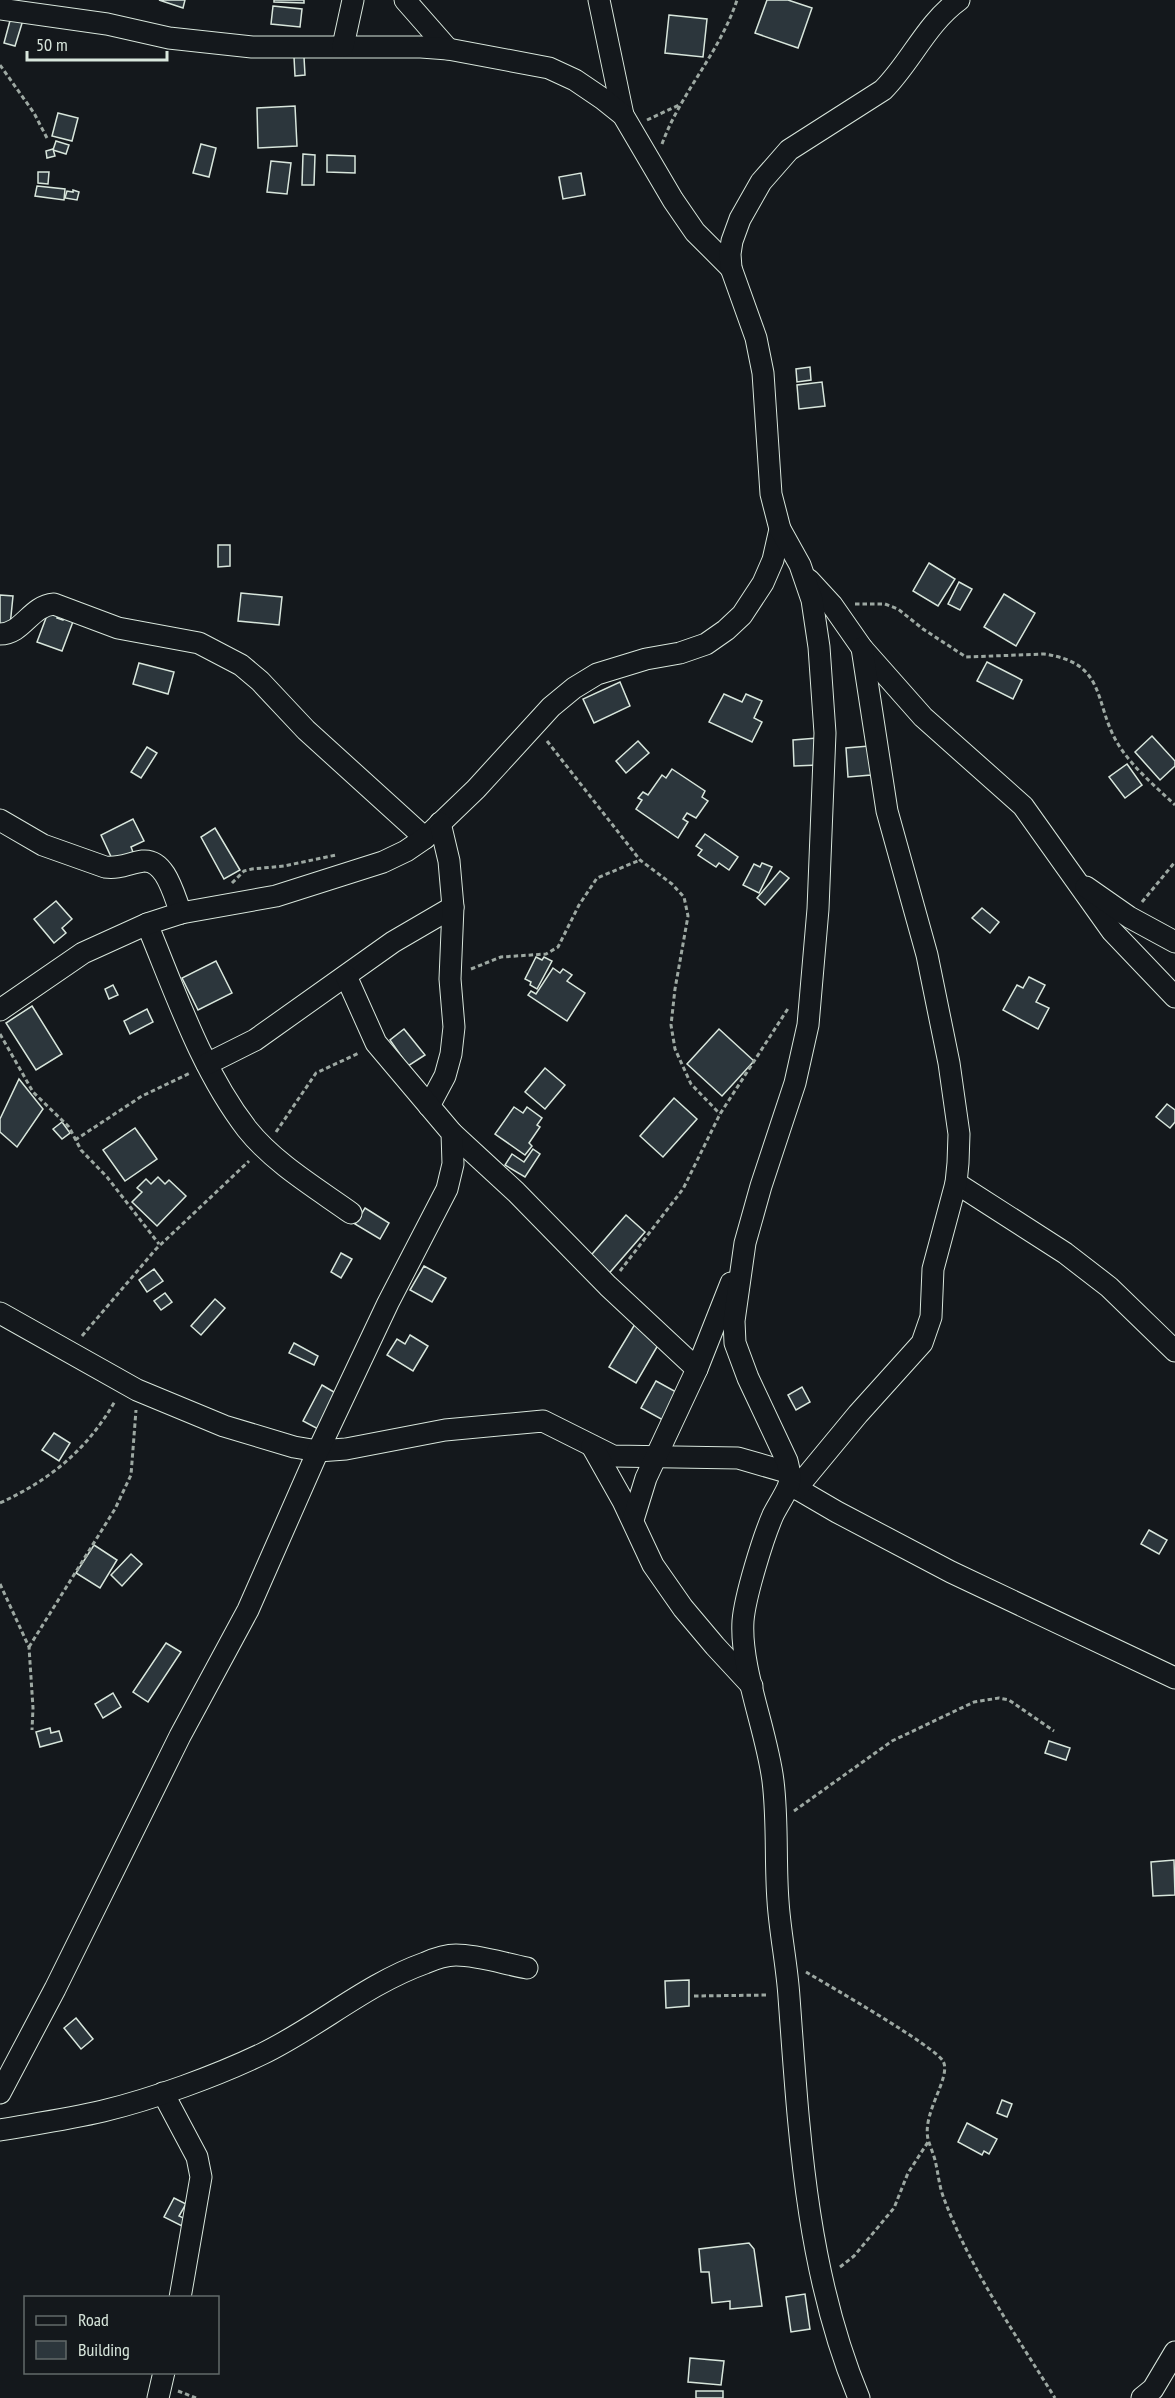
<svg xmlns="http://www.w3.org/2000/svg" width="1175" height="2398" font-family="'PT Sans Narrow',sans-serif">
  <rect width="100%" height="100%" fill="#14181c"/>
  <g fill="#2c363c" stroke="#d8e6dc" stroke-width="1.5">
    <path d="M159,0H185L183,8Z"/>
    <path d="M274,0H304V3L274,2Z"/>
    <path d="M767,0H788L812,8L798,48L755,33Z"/>
    <path d="M273,6L302,9L300,27L271,24Z"/>
    <path d="M669,15L707,19L703,57L665,53Z"/>
    <path d="M11,17L23,20L15,46L4,43Z"/>
    <path d="M294,57H304L305,75L295,76Z"/>
    <path d="M295,106L297,146L258,148L257,108Z"/>
    <path d="M58,113L78,118L72,141L52,136Z"/>
    <path d="M56,141L69,145L66,154L53,150Z"/>
    <path d="M201,144L216,148L209,177L193,173Z"/>
    <path d="M53,149L55,156L47,158L46,151Z"/>
    <path d="M303,154L315,155L314,185H302Z"/>
    <path d="M327,155L355,156V173L327,172Z"/>
    <path d="M271,161L291,163L287,194L267,192Z"/>
    <path d="M38,172H49L48,184L38,183Z"/>
    <path d="M581,173L585,195L563,199L559,177Z"/>
    <path d="M37,186L65,189L64,200L35,196Z"/>
    <path d="M73,190L79,192L77,200L65,198L67,191L73,192Z"/>
    <path d="M810,367L811,380L797,382L796,369Z"/>
    <path d="M822,382L825,406L799,409L797,385Z"/>
    <path d="M218,545H230V566L218,567Z"/>
    <path d="M929,563L955,579L938,606L913,591Z"/>
    <path d="M959,582L972,589L960,610L948,604Z"/>
    <path d="M241,593L282,597L279,625L238,621Z"/>
    <path d="M1004,594L1035,613L1016,646L984,627Z"/>
    <path d="M0,595L13,596L10,626L0,625Z"/>
    <path d="M49,610L58,614L57,618L63,620L65,615L74,619L62,651L37,642Z"/>
    <path d="M987,662L1022,680L1013,699L977,681Z"/>
    <path d="M139,663L174,672L168,694L133,684Z"/>
    <path d="M620,682L630,706L594,723L583,699Z"/>
    <path d="M724,694L742,702L746,694L762,701L754,718L762,722L752,742L709,722Z"/>
    <path d="M1152,736L1175,761V766L1160,780L1135,752Z"/>
    <path d="M817,738L818,765L794,766L793,740Z"/>
    <path d="M638,741L649,753L626,773L616,761Z"/>
    <path d="M869,746L871,775L848,777L846,748Z"/>
    <path d="M147,747L157,753L141,778L131,772Z"/>
    <path d="M1127,764L1142,785L1125,798L1109,777Z"/>
    <path d="M672,769L705,791L702,797L708,801L696,818L687,813L683,819L688,822L678,838L636,809L642,800L638,798L643,792L648,795L662,775L666,778Z"/>
    <path d="M133,819L144,841L131,847L133,852L113,861L101,835Z"/>
    <path d="M215,828L240,870L224,879L201,837Z"/>
    <path d="M705,834L738,857L729,870L719,863L716,867L698,855L702,850L696,846Z"/>
    <path d="M762,863L772,867L759,893L743,885L754,864L760,867Z"/>
    <path d="M780,871L789,878L765,905L757,898Z"/>
    <path d="M56,901L72,919L62,928L66,933L54,943L34,919Z"/>
    <path d="M982,908L999,922L990,933L972,918Z"/>
    <path d="M536,957L542,960L544,957L552,961L537,989L530,985L531,982L525,979Z"/>
    <path d="M216,961L232,993L198,1010L182,978Z"/>
    <path d="M553,968L560,973L563,969L572,975L567,981L585,993L567,1021L528,995L531,991L536,994Z"/>
    <path d="M1029,977L1045,985L1036,1002L1049,1008L1038,1029L1003,1010L1017,985L1023,988Z"/>
    <path d="M113,985L118,995L109,999L105,989Z"/>
    <path d="M32,1006L62,1054L36,1070L6,1023Z"/>
    <path d="M147,1009L153,1022L130,1034L124,1021Z"/>
    <path d="M404,1029L425,1055L408,1066L390,1040Z"/>
    <path d="M719,1029L754,1061L722,1096L687,1064Z"/>
    <path d="M545,1068L565,1085L545,1109L525,1092Z"/>
    <path d="M19,1079L43,1109L17,1147L0,1132V1119Z"/>
    <path d="M674,1098L697,1119L663,1157L640,1136Z"/>
    <path d="M1167,1104L1175,1110V1122L1170,1128L1156,1117Z"/>
    <path d="M514,1107L523,1113L527,1107L542,1118L537,1125L540,1127L529,1143L532,1146L525,1155L495,1134Z"/>
    <path d="M62,1122L70,1133L62,1139L53,1129Z"/>
    <path d="M135,1128L157,1159L125,1181L103,1150Z"/>
    <path d="M533,1149L540,1154L525,1177L505,1165L512,1154L524,1162Z"/>
    <path d="M158,1177L165,1184L169,1180L186,1196L157,1226L132,1202L142,1192L137,1188L146,1179L151,1184Z"/>
    <path d="M365,1208L389,1223L380,1239L355,1224Z"/>
    <path d="M626,1215L645,1232L605,1278L586,1261Z"/>
    <path d="M341,1253L352,1259L341,1278L331,1272Z"/>
    <path d="M424,1266L446,1278L432,1302L410,1290Z"/>
    <path d="M154,1269L163,1281L147,1292L139,1280Z"/>
    <path d="M165,1293L172,1302L161,1310L154,1301Z"/>
    <path d="M215,1299L225,1308L201,1335L191,1326Z"/>
    <path d="M635,1324L661,1340L636,1383L609,1367Z"/>
    <path d="M410,1335L428,1346L413,1371L387,1355L397,1339L405,1344Z"/>
    <path d="M294,1343L318,1356L314,1365L289,1353Z"/>
    <path d="M656,1381L678,1393L663,1420L641,1408Z"/>
    <path d="M322,1385L339,1395L320,1430L303,1421Z"/>
    <path d="M802,1387L810,1402L796,1410L788,1395Z"/>
    <path d="M54,1433L70,1443L59,1461L42,1450Z"/>
    <path d="M1149,1530L1167,1540L1159,1554L1141,1544Z"/>
    <path d="M94,1545L117,1560L100,1588L76,1573Z"/>
    <path d="M131,1554L142,1564L122,1586L111,1575Z"/>
    <path d="M166,1643L181,1652L148,1702L133,1692Z"/>
    <path d="M113,1693L121,1707L103,1718L95,1704Z"/>
    <path d="M50,1728L51,1733L59,1731L62,1741L40,1747L36,1732Z"/>
    <path d="M1049,1741L1070,1748L1066,1760L1045,1753Z"/>
    <path d="M1174,1860L1175,1895L1153,1896L1151,1862Z"/>
    <path d="M689,1980V2006L666,2008L665,1981Z"/>
    <path d="M76,2018L93,2039L81,2049L64,2028Z"/>
    <path d="M1002,2100L1012,2104L1007,2117L997,2113Z"/>
    <path d="M967,2123L997,2139L989,2154L984,2151L982,2155L958,2142Z"/>
    <path d="M174,2198L186,2204L179,2216L192,2222L188,2229L164,2217Z"/>
    <path d="M749,2243L754,2249L762,2306L730,2309V2301L712,2303L709,2272H701L699,2249Z"/>
    <path d="M805,2294L810,2329L791,2332L786,2297Z"/>
    <path d="M690,2358L724,2361L721,2385L688,2382Z"/>
    <rect x="696" y="2391" width="27" height="7"/>
  </g>
  <g fill="none" stroke-linecap="round" stroke-linejoin="round">
    <g stroke="#d8e6dc" stroke-width="23">
      <g id="minor">
        <path d="M405,0L448,49"/>
        <path d="M599,0L623,115"/>
        <path d="M0,9L107,24L169,38L252,47H421L448,49L549,68L575,80L603,99L623,115L673,200L695,232L731,268"/>
        <path d="M343,46L353,0"/>
        <path d="M809,580L832,605L862,648L923,717L1023,806L1112,931L1175,997"/>
        <path d="M0,634C23,634 30,606 54,604L118,628L199,643L241,665L260,681L306,730L425,838"/>
        <path d="M0,820L43,845L105,867C120,869 129,863 143,861C166,859 174,896 181,913"/>
        <path d="M1086,887L1129,917L1175,942"/>
        <path d="M147,924C176,994 201,1069 247,1129C274,1163 316,1188 351,1213"/>
        <path d="M0,1010L83,953L147,924L181,913L276,896L383,862L406,851L425,838L476,789L551,707L574,688L597,674L646,659L680,653L706,644L726,630L742,615L763,583L773,560L780,529"/>
        <path d="M207,1064L255,1040L393,942L453,907"/>
        <path d="M429,1106L445,1076L451,1054L454,1027L450,979L453,907L449,861L440,823"/>
        <path d="M452,1133L516,1192L608,1286L697,1369"/>
        <path d="M956,1183L1065,1253L1109,1287L1175,1351"/>
        <path d="M0,1313L137,1390L224,1426L294,1447L318,1451L346,1449L445,1430L543,1421L613,1456L738,1458L790,1473"/>
        <path d="M592,1446L623,1501L653,1565L683,1608L715,1646L752,1686"/>
        <path d="M789,1484L837,1512L951,1572L1175,1678"/>
        <path d="M796,1489L858,1414L922,1343L931,1317L933,1269L956,1183L958,1163L959,1134L949,1063L927,955L887,811L862,648"/>
        <path d="M633,1520L646,1478L697,1369L731,1283"/>
        <path d="M0,2093L55,1989L180,1736L248,1610L318,1451L388,1303L447,1189L453,1164L452,1133L376,1043L346,976"/>
        <path d="M163,2093L197,2157L201,2177L180,2298"/>
        <path d="M0,2130C34,2124 69,2119 103,2111C153,2099 216,2076 262,2054C318,2027 366,1984 425,1963C434,1959 445,1955 456,1955C479,1955 505,1964 527,1968"/>
        <path d="M158,2398L164,2372"/>
        <path d="M859,2398C806,2271 799,2133 789,1997C787,1965 780,1933 778,1901C775,1861 778,1821 773,1781C767,1731 740,1669 743,1621C745,1596 763,1538 773,1515C778,1505 785,1495 789,1485C791,1477 789,1469 787,1461L748,1378L735,1343L734,1321L745,1243L761,1186L795,1083L808,1025L818,909L825,733L819,647L812,600L800,565L780,529L771,494L763,373L756,338L731,268L730,254L732,241L740,219L761,182L789,150L883,90C911,62 926,24 959,0"/>
        <path d="M1142,2398L1153,2389L1175,2352"/>
      </g>
    </g>
    <g stroke="#9da8a2" stroke-width="3" stroke-dasharray="4.5 3" stroke-linecap="butt">
      <path d="M0,65L34,113L48,140"/>
      <path d="M647,120L679,105"/>
      <path d="M662,144C681,92 719,54 737,0"/>
      <path d="M855,604H885L898,609L923,629L966,657L1044,654C1108,663 1093,703 1118,744C1132,767 1155,786 1175,805"/>
      <path d="M547,741L640,860L672,884L684,897L688,916L675,989L671,1025L675,1049L691,1084L720,1114"/>
      <path d="M232,883L244,871L252,869L284,866L336,855"/>
      <path d="M1142,902L1175,862"/>
      <path d="M471,969L501,957L546,954L558,947L579,905L597,878L640,860"/>
      <path d="M0,1034L33,1092L69,1127L81,1150L107,1177L159,1244"/>
      <path d="M276,1132L316,1073L359,1053"/>
      <path d="M75,1140L142,1096L190,1073"/>
      <path d="M620,1271L683,1189L720,1114L789,1007"/>
      <path d="M82,1336L156,1249L249,1161"/>
      <path d="M0,1503C50,1480 88,1449 115,1401"/>
      <path d="M0,1584L29,1647L33,1708L32,1730"/>
      <path d="M29,1647L115,1509L131,1475L136,1410"/>
      <path d="M794,1811L892,1741L974,1702L999,1698L1009,1700L1054,1731"/>
      <path d="M806,1972C828,1985 934,2046 943,2061C952,2077 922,2112 928,2139C930,2146 933,2153 935,2160C938,2172 939,2185 943,2196C970,2269 1014,2332 1055,2398"/>
      <path d="M694,1996L769,1995"/>
      <path d="M840,2267L854,2256L894,2208L908,2173L928,2142"/>
      <path d="M178,2391L196,2398"/>
    </g>
    <use href="#minor" stroke="#14181c" stroke-width="21"/>
  </g>
  <rect x="24" y="2296" width="195" height="78" fill="#14181c" stroke="#626a69" stroke-width="1.5"/>
  <rect x="36" y="2316" width="30" height="9" fill="#14181c" stroke="#626a69" stroke-width="1.5"/>
  <text x="78" y="2326" font-size="18" fill="#d8e6dc">Road</text>
  <rect x="36" y="2341" width="30" height="18" fill="#2c363c" stroke="#626a69" stroke-width="1.5"/>
  <text x="78" y="2356" font-size="18" fill="#d8e6dc">Building</text>
  <path d="M27 51v9h140v-9" fill="none" stroke="#d8e6dc" stroke-width="3"/>
  <text x="36" y="51" font-size="18" fill="#d8e6dc" stroke="#14181c" stroke-width="4.5" paint-order="stroke">50 m</text>
</svg>
